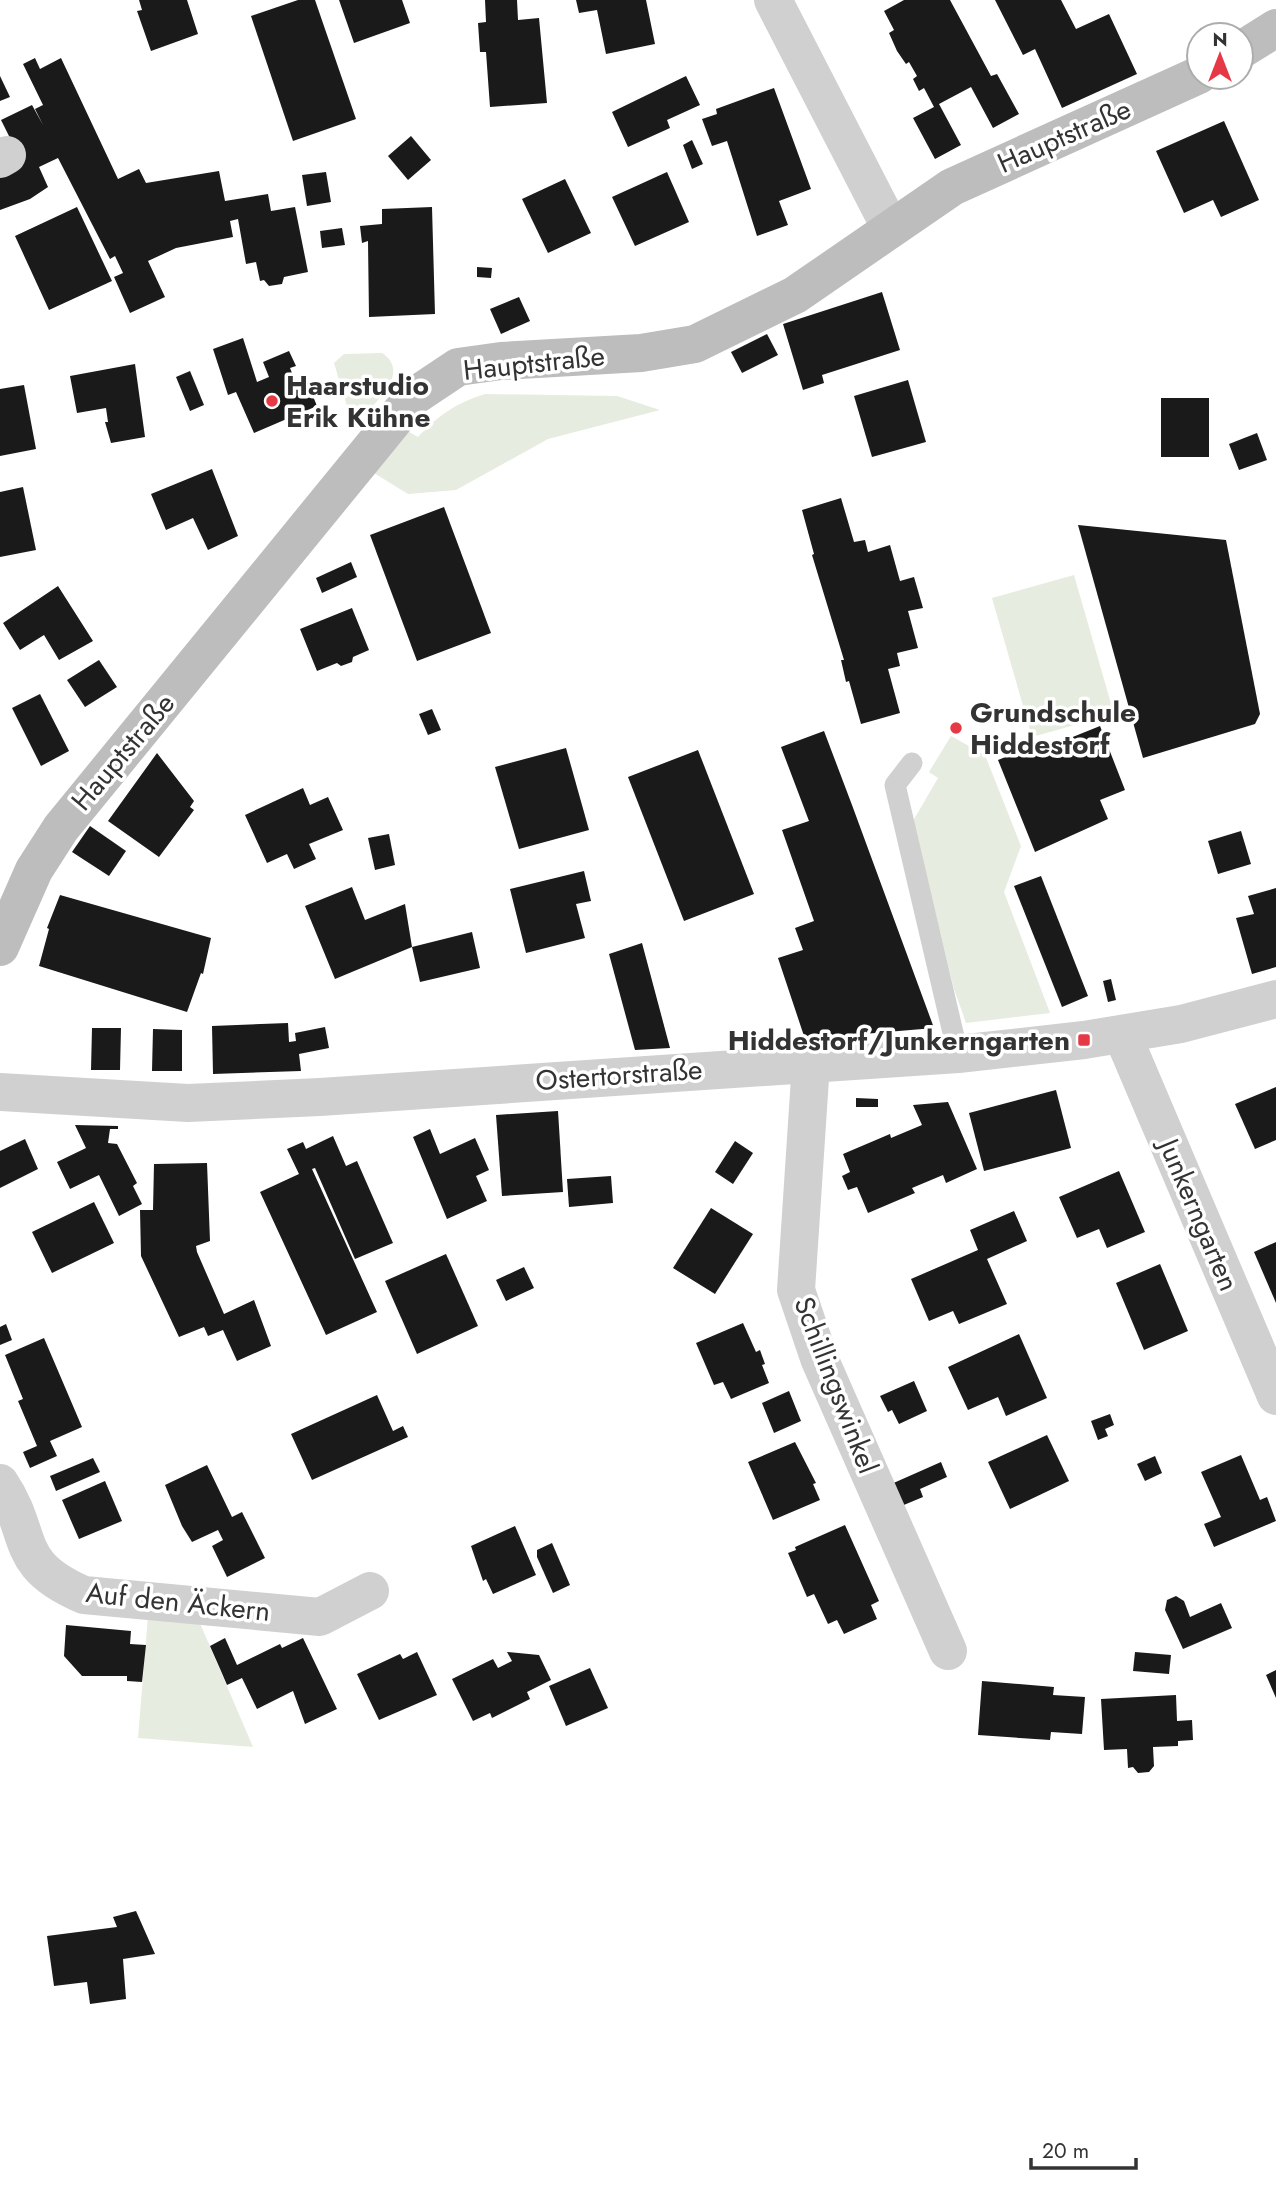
<svg xmlns="http://www.w3.org/2000/svg" width="1276" height="2193" font-family="Jost,sans-serif">
  <rect width="100%" height="100%" fill="#fff"/>
  <g fill="#e6ecdf">
    <path d="M382,353C409,371 381,398 365,413L355,415L347,406L334,363L344,354Z"/>
    <path d="M485,394L617,396L660,410L548,439L456,490L408,494L374,473L409,432L418,437C439,415 456,403 485,394Z"/>
    <path d="M1074,575L1114,714L1032,737L992,598Z"/>
    <path d="M951,736L985,755L1021,846L1004,892L1050,1013L966,1023L954,989L913,821L938,778L929,772Z"/>
    <path d="M148,1616L199,1621L253,1747L138,1738Z"/>
  </g>
  <g fill="#1a1a1a">
    <path d="M139,0H187L198,34L151,51L137,11L142,10Z"/>
    <path d="M298,0H315L356,119L293,141L251,16Z"/>
    <path d="M339,0H402L410,23L354,43Z"/>
    <path d="M485,0H517L518,20L539,18L547,103L490,107L486,52H480L478,23L486,22Z"/>
    <path d="M576,0H646L655,44L606,54L597,10L579,13Z"/>
    <path d="M904,0H950L991,76L997,74L1019,114L993,128L971,87L939,104L961,145L935,159L913,118L934,107L924,88L919,91L913,79L917,76L909,62L906,64L897,51L889,33L894,30L884,11Z"/>
    <path d="M995,0H1061L1076,29L1109,14L1137,74L1062,108L1035,49L1023,55Z"/>
    <path d="M35,58L40,69L61,58L118,179L139,169L146,183L219,171L225,201L268,194L271,211L295,207L308,272L284,277L282,284L269,286L264,280L260,281L256,262L246,264L238,219L230,221L233,237L176,248L148,261L165,297L130,313L114,277L123,273L115,256L110,259L58,158L39,167L48,187L30,199L0,210V163L11,140L1,120L32,105L43,125L35,109L43,105L23,64Z"/>
    <path d="M0,76L10,97L0,101Z"/>
    <path d="M686,76L700,105L667,120L670,128L628,147L612,112Z"/>
    <path d="M774,88L811,189L779,201L788,225L757,236L727,141L712,146L702,119L717,114L716,109Z"/>
    <path d="M1224,121L1259,200L1221,217L1213,200L1184,213L1156,151Z"/>
    <path d="M411,136L431,160L408,180L388,156Z"/>
    <path d="M692,140L703,164L692,169L683,145Z"/>
    <path d="M326,172L331,202L307,206L302,175Z"/>
    <path d="M667,172L689,222L635,246L612,197Z"/>
    <path d="M565,179L591,233L548,253L522,199Z"/>
    <path d="M77,207L112,281L49,310L15,236Z"/>
    <path d="M432,207L435,314L369,317L368,241L362,243L360,226L382,224V209Z"/>
    <path d="M342,228L345,245L322,248L320,231Z"/>
    <path d="M477,267L492,268L491,278L477,277Z"/>
    <path d="M882,292L900,350L822,375L824,383L803,390L783,324Z"/>
    <path d="M519,297L530,321L501,334L490,309Z"/>
    <path d="M767,334L778,355L742,373L731,352Z"/>
    <path d="M243,338L257,382L269,377L263,362L289,351L296,366L290,368L300,393L310,389L317,406L254,433L236,392L228,395L213,349Z"/>
    <path d="M135,364L145,437L111,443L105,422H108L106,408L77,413L70,376Z"/>
    <path d="M190,371L204,405L190,411L176,377Z"/>
    <path d="M908,380L926,442L872,457L854,396Z"/>
    <path d="M24,385L36,449L0,456V389Z"/>
    <rect x="1161" y="398" width="48" height="59"/>
    <path d="M1257,433L1267,460L1239,470L1229,444Z"/>
    <path d="M212,469L238,536L208,550L193,518L166,530L151,494Z"/>
    <path d="M23,487L36,550L0,557V492Z"/>
    <path d="M841,498L854,542L865,540L868,552L890,545L900,581L914,577L923,608L908,611L918,648L897,653L900,666L888,669L900,713L861,724L849,681L846,682L841,660H844L812,555L814,554L802,510Z"/>
    <path d="M444,507L491,633L417,661L370,535Z"/>
    <path d="M1078,525L1226,540L1260,714L1255,724L1143,758Z"/>
    <path d="M351,562L357,577L322,593L316,578Z"/>
    <path d="M58,586L93,641L59,660L44,635L20,650L3,623Z"/>
    <path d="M352,608L369,650L353,657L352,662L341,666L337,663L317,671L300,629Z"/>
    <path d="M99,660L117,687L85,707L67,680Z"/>
    <path d="M40,694L69,751L41,766L12,708Z"/>
    <path d="M432,709L441,730L428,735L419,714Z"/>
    <path d="M1100,726L1125,790L1100,800L1108,819L1035,852L998,760L1030,747L1033,753Z"/>
    <path d="M824,731L852,805L934,1028L805,1039L778,958L803,950L795,928L814,921L782,830L809,821L781,747Z"/>
    <path d="M566,748L589,830L519,849L495,767Z"/>
    <path d="M698,750L754,894L684,921L628,777Z"/>
    <path d="M157,753L194,801L190,807L194,810L159,857L108,821Z"/>
    <path d="M303,788L310,805L328,797L343,830L309,844L316,859L294,869L287,854L267,863L245,815Z"/>
    <path d="M90,826L126,851L109,876L72,852Z"/>
    <path d="M1241,831L1251,864L1218,874L1208,841Z"/>
    <path d="M389,834L395,865L375,870L368,838Z"/>
    <path d="M584,871L591,901L576,904L585,938L526,953L510,889Z"/>
    <path d="M1041,876L1088,996L1062,1007L1014,886Z"/>
    <path d="M352,887L365,920L405,904L412,947L472,932L480,968L420,982L412,947L335,979L305,906Z"/>
    <path d="M1276,888V967L1252,974L1236,918L1254,914L1248,896Z"/>
    <path d="M60,895L211,938L203,974L201,973L187,1012L39,966L49,929L47,928Z"/>
    <path d="M642,943L670,1048L635,1050L609,954Z"/>
    <path d="M1111,979L1116,1000L1108,1002L1103,981Z"/>
    <path d="M288,1023L289,1042L296,1041L295,1033L325,1027L329,1048L299,1054L301,1071L213,1074L212,1026Z"/>
    <path d="M92,1028H121L120,1070H91Z"/>
    <path d="M153,1029L182,1030V1071H152Z"/>
    <path d="M1276,1087V1140L1255,1149L1235,1104Z"/>
    <path d="M1056,1090L1071,1148L984,1171L969,1113Z"/>
    <path d="M856,1098L878,1099V1107H856Z"/>
    <path d="M948,1102L977,1169L946,1183L943,1175L912,1188L915,1193L868,1213L857,1187L848,1190L842,1176L850,1172L843,1154L890,1134L891,1138L922,1125L913,1105Z"/>
    <path d="M558,1111L563,1192L502,1196L496,1115Z"/>
    <path d="M75,1125L118,1126V1129H110L108,1143L117,1144L137,1183L133,1186L142,1204L119,1216L99,1175L70,1189L57,1162L86,1148Z"/>
    <path d="M430,1129L440,1154L475,1138L489,1170L476,1176L487,1201L447,1219L413,1137Z"/>
    <path d="M333,1136L346,1166L357,1161L393,1243L355,1259L315,1168L312,1169L377,1312L326,1335L260,1192L299,1174L287,1149L303,1142L306,1149Z"/>
    <path d="M25,1139L38,1169L0,1188V1151Z"/>
    <path d="M735,1141L753,1153L733,1184L715,1172Z"/>
    <path d="M207,1163L210,1241L196,1246L197,1252L224,1314L254,1300L271,1346L237,1361L223,1330L208,1336L204,1327L179,1337L141,1256L140,1210H153L154,1164Z"/>
    <path d="M1119,1171L1145,1232L1107,1248L1099,1229L1077,1238L1059,1197Z"/>
    <path d="M611,1176L613,1203L569,1207L567,1179Z"/>
    <path d="M94,1202L114,1243L52,1273L32,1232Z"/>
    <path d="M711,1208L753,1234L715,1294L673,1268Z"/>
    <path d="M1014,1211L1027,1241L987,1259L1007,1304L959,1324L953,1311L929,1321L911,1279L978,1250L970,1230Z"/>
    <path d="M1276,1242V1303L1254,1252Z"/>
    <path d="M446,1254L478,1326L417,1354L385,1281Z"/>
    <path d="M1160,1264L1188,1331L1144,1350L1116,1283Z"/>
    <path d="M524,1267L534,1288L506,1301L496,1280Z"/>
    <path d="M743,1323L756,1352L760,1350L765,1364L762,1365L769,1383L731,1399L723,1382L714,1385L696,1343Z"/>
    <path d="M6,1324L12,1340L0,1345V1327Z"/>
    <path d="M1019,1334L1047,1398L1006,1416L998,1397L968,1410L948,1367Z"/>
    <path d="M44,1338L82,1427L50,1441L57,1456L30,1468L23,1452L37,1446L18,1401L23,1399L5,1355Z"/>
    <path d="M914,1381L927,1411L899,1424L892,1410L888,1412L880,1396Z"/>
    <path d="M789,1391L801,1421L774,1433L762,1403Z"/>
    <path d="M377,1395L393,1431L403,1426L408,1437L312,1480L291,1434Z"/>
    <path d="M1110,1414L1114,1425L1105,1429L1108,1436L1098,1440L1091,1421Z"/>
    <path d="M1047,1435L1069,1481L1010,1509L988,1462Z"/>
    <path d="M795,1442L816,1483L813,1484L820,1500L773,1520L748,1462Z"/>
    <path d="M1241,1455L1260,1500L1267,1497L1276,1521L1214,1547L1204,1524L1221,1517L1201,1472Z"/>
    <path d="M1155,1456L1162,1473L1145,1481L1137,1464Z"/>
    <path d="M93,1458L100,1472L56,1491L50,1476Z"/>
    <path d="M941,1462L947,1477L920,1489L923,1497L899,1507L889,1485Z"/>
    <path d="M207,1465L232,1517L242,1512L265,1558L227,1577L212,1546L223,1540L218,1530L192,1542L182,1526L165,1485Z"/>
    <path d="M105,1481L122,1521L79,1539L62,1500Z"/>
    <path d="M845,1525L879,1601L871,1605L877,1619L844,1634L837,1620L828,1624L814,1594L807,1597L788,1553L796,1550L795,1547Z"/>
    <path d="M515,1526L536,1575L493,1594L486,1579L483,1581L471,1546Z"/>
    <path d="M552,1543L570,1585L553,1593L537,1557V1550Z"/>
    <path d="M1176,1596L1184,1601L1190,1617L1221,1603L1232,1628L1183,1649L1165,1610L1167,1600Z"/>
    <path d="M66,1625L131,1631L130,1644L146,1645L142,1682L127,1681V1676H82L64,1656Z"/>
    <path d="M225,1638L237,1665L280,1644L282,1648L303,1638L337,1709L305,1724L293,1691L257,1709L242,1678L227,1685L221,1671L210,1646Z"/>
    <path d="M417,1652L437,1695L379,1720L357,1674L400,1654L403,1659Z"/>
    <path d="M507,1652L539,1655L551,1680L527,1692L530,1699L492,1718L490,1713L473,1721L452,1679L493,1659L498,1668L512,1661Z"/>
    <path d="M1135,1652L1171,1655L1169,1674L1133,1671Z"/>
    <path d="M590,1668L608,1708L566,1726L549,1686Z"/>
    <path d="M1276,1670V1698L1266,1675Z"/>
    <path d="M982,1681L1054,1687L1053,1695L1085,1697L1082,1734L1051,1732L1050,1740L978,1735Z"/>
    <path d="M1176,1695L1177,1721L1192,1720L1193,1740L1178,1741V1746L1153,1747L1154,1766L1149,1772L1138,1773L1133,1767L1128,1768L1127,1749L1104,1750L1101,1699Z"/>
    <path d="M136,1911L155,1954L123,1959L126,1999L90,2004L87,1982L54,1986L47,1936L117,1927L113,1917Z"/>
  </g>
  <g fill="none" stroke-linecap="round" stroke-linejoin="round">
    <path stroke="#d0d0d0" stroke-width="21" d="M912,763L895,785L958,1054"/>
    <g stroke="#d0d0d0" stroke-width="38">
      <path d="M773,0L890,227"/>
      <path d="M0,159L7,155"/>
      <path d="M1122,1034L1276,1396"/>
      <path d="M811,1063L796,1290L819,1358L948,1651"/>
      <path d="M0,1483C35,1535 11,1564 84,1595L320,1617L370,1591"/>
    </g>
    <path stroke="#d0d0d0" stroke-width="38" d="M0,1092L188,1103L320,1097L958,1054L1084,1040L1181,1024L1276,999"/>
    <g stroke="#bdbdbd" stroke-width="38">
      <path d="M1241,50L1276,28"/>
      <path d="M0,947L34,870L61,828L413,397L458,367L501,361L641,353L695,344L795,295L952,187L1199,75"/>
    </g>
  </g>
  <g fill="#e63946" stroke="#fff" stroke-width="2.5">
    <circle cx="272" cy="401" r="7"/>
    <circle cx="956" cy="728" r="7"/>
    <rect x="1077" y="1033" width="14" height="14" rx="3.5"/>
  </g>
  <g text-anchor="middle" dominant-baseline="central" stroke-width="7" stroke-linejoin="round" paint-order="stroke">
    <g font-size="28" fill="#333" stroke="#fff">
      <text transform="translate(1064 136) rotate(-24)">Hauptstraße</text>
      <text transform="translate(534 363) rotate(-6)">Hauptstraße</text>
      <text transform="translate(123 752) rotate(-50)">Hauptstraße</text>
      <text transform="translate(619 1075) rotate(-4)">Ostertorstraße</text>
      <text transform="translate(1199 1215) rotate(67)">Junkerngarten</text>
      <text transform="translate(836 1385) rotate(69)">Schillingswinkel</text>
      <text transform="translate(178 1602) rotate(6)">Auf den Äckern</text>
    </g>
    <g font-size="28" font-weight="bold" fill="#333" stroke="#fff" text-anchor="start">
      <text x="286" y="385">Haarstudio<tspan x="286" dy="32">Erik Kühne</tspan></text>
      <text x="970" y="712">Grundschule<tspan x="970" dy="32">Hiddestorf</tspan></text>
      <text x="1070" y="1040" text-anchor="end">Hiddestorf/Junkerngarten</text>
    </g>
  </g>
  <g transform="translate(1220 56)"><circle r="33" fill="#ffffff" stroke="#adadad" stroke-width="2"/>
  <path d="M0-5L12 26L0 18L-12 26Z" fill="#e63946"/>
  <text y="-10" font-size="19" font-weight="bold" text-anchor="middle" fill="#333333">N</text>
  </g>
  <path d="M1031 2158v10h105v-10" fill="none" stroke="#333333" stroke-width="3.5"/>
  <text x="1042" y="2158" font-size="21" fill="#333333" stroke="#ffffff" stroke-width="5" paint-order="stroke">20 m</text>
</svg>
